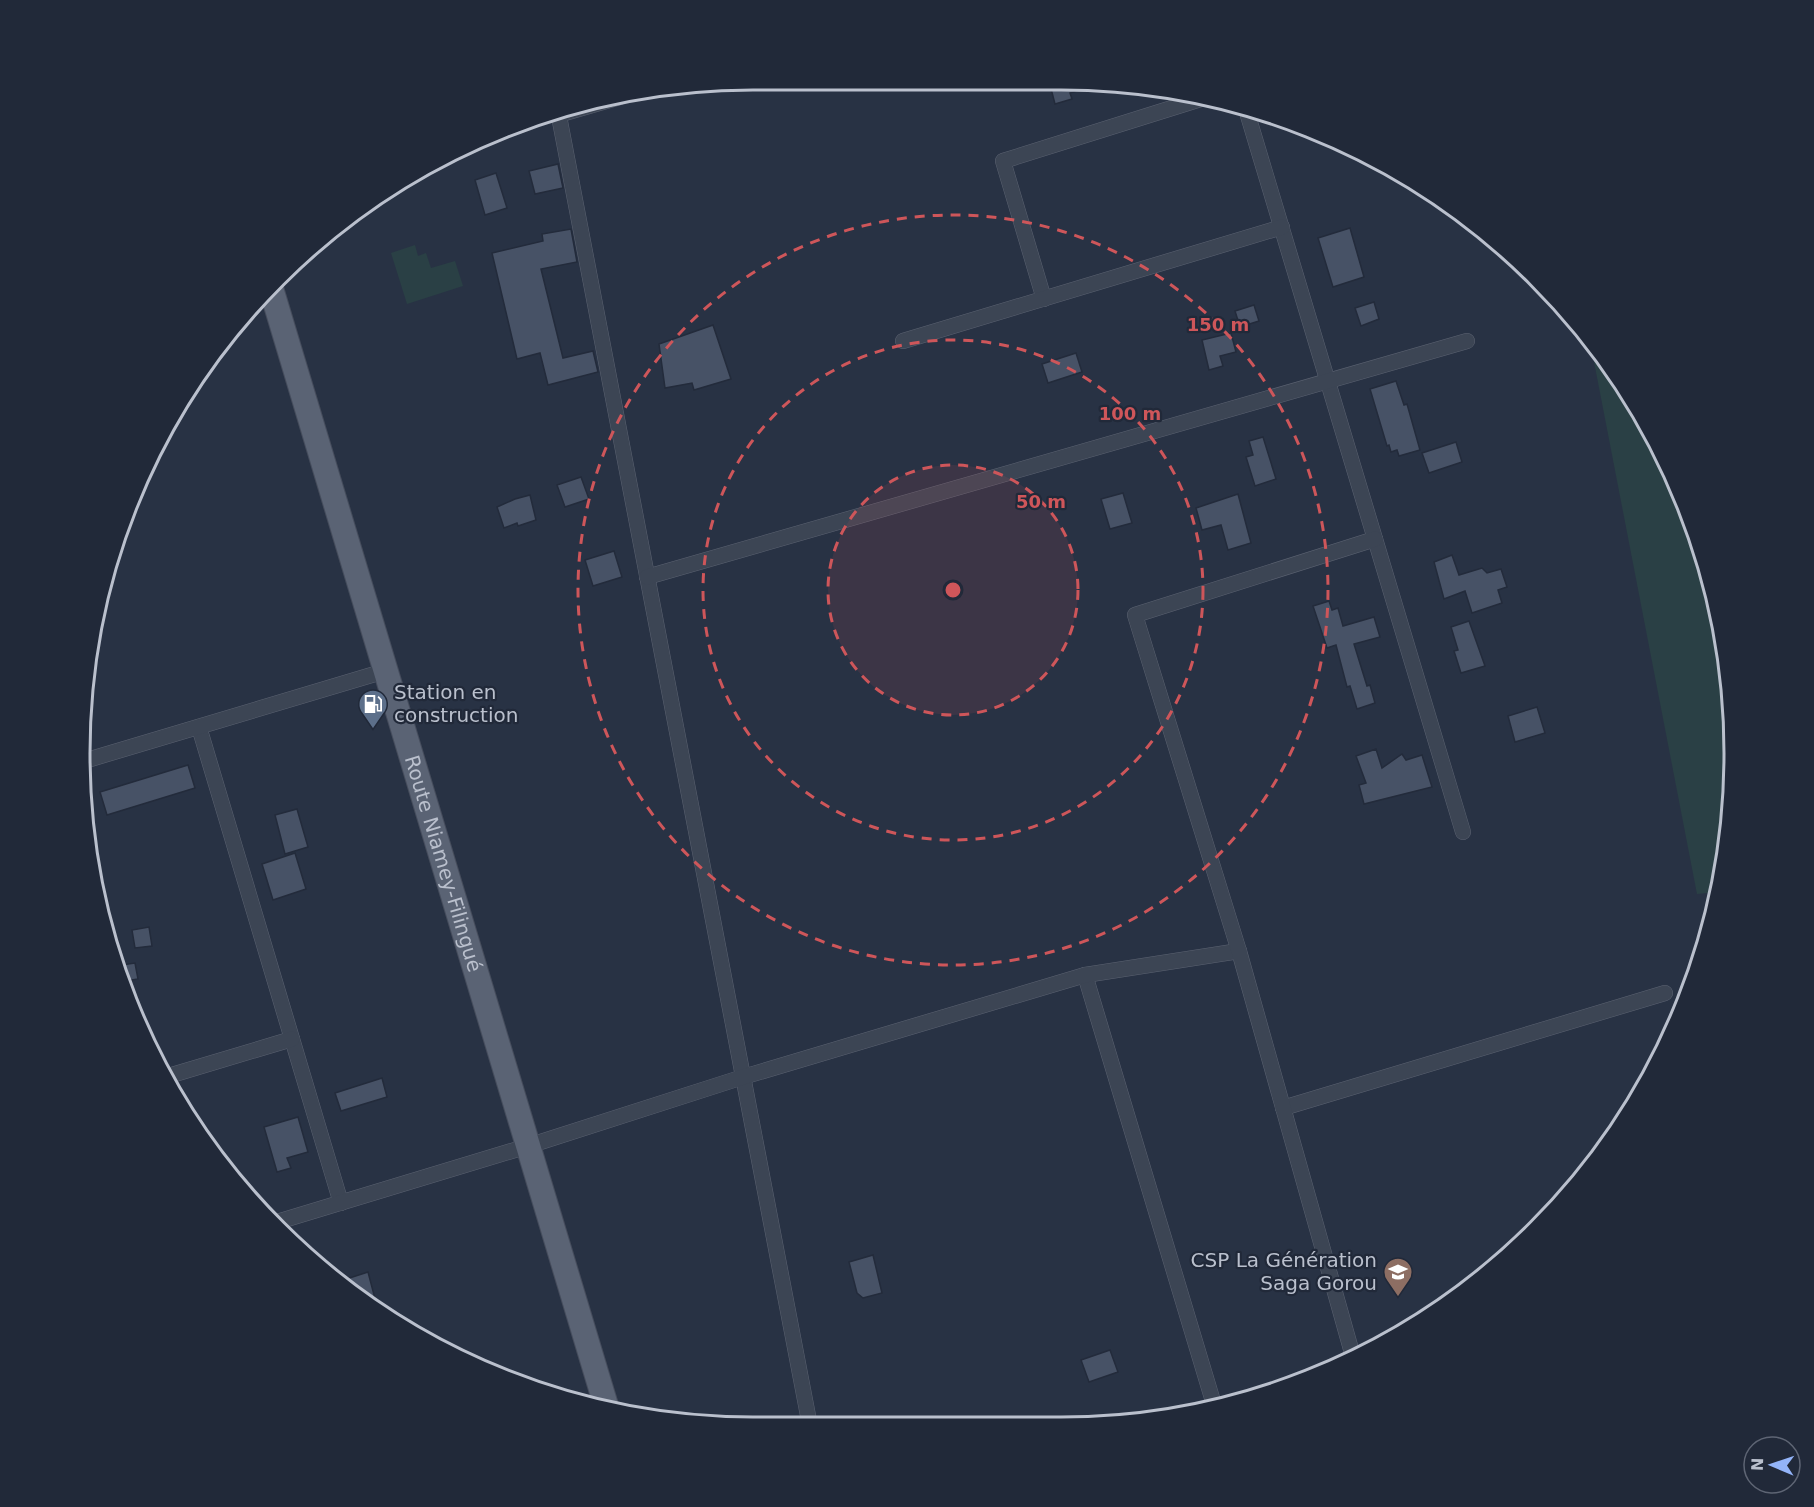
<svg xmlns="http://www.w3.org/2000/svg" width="1814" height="1507" font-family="'DejaVu Sans',sans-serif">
  <rect width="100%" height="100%" fill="#283244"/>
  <g fill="#2a4045">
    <path d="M415,245L418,256L426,253L431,268L455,261L463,286L407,304L391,253Z"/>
    <path d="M1590,341L1621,379L1665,456L1712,579L1733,710L1729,842L1717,892L1697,894Z"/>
  </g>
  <g fill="#475266" stroke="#232b3b" stroke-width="1.5">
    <path d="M1049,81H1100V84L1070,93L1072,99L1055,104Z"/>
    <path d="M558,164L563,188L535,194L529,171Z"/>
    <path d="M496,173L507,208L485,215L475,180Z"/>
    <path d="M1350,228L1364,277L1333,287L1318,238Z"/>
    <path d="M571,229L577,262L541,269L563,358L593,351L598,372L548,385L540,353L517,359L492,253L543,241L542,234Z"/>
    <path d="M1374,302L1379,319L1361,326L1355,308Z"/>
    <path d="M1254,305L1259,321L1240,327L1235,311Z"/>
    <path d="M713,325L731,379L694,390L692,383L665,388L659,344Z"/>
    <path d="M1231,333L1236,352L1220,356L1223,366L1209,370L1202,340Z"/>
    <path d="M1076,353L1082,372L1048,383L1042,364Z"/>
    <path d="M1396,381L1404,405L1407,404L1420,450L1399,456L1397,450L1391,452L1389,445L1387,446L1370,389Z"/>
    <path d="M1263,437L1276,479L1255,486L1246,457L1253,455L1249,441Z"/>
    <path d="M1456,442L1462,462L1429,473L1422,453Z"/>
    <path d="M581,477L589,499L565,507L557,485Z"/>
    <path d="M1123,493L1132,523L1110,529L1101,499Z"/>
    <path d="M1238,494L1251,543L1228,550L1221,525L1202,530L1196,508Z"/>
    <path d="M530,495L536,520L518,526L517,523L504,528L497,507L515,499Z"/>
    <path d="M614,551L622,577L593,586L585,560Z"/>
    <path d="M1452,555L1459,575L1482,568L1487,573L1501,569L1507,587L1498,590L1502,603L1472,613L1465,591L1444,599L1434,562Z"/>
    <path d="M1329,601L1332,610L1338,608L1343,626L1374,617L1380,637L1354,644L1367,686L1370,685L1375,703L1357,709L1350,686L1347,687L1336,645L1327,648L1313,606Z"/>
    <path d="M1469,621L1485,666L1461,673L1454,651L1458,650L1451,627Z"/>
    <path d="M1537,707L1545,733L1515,742L1508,716Z"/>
    <path d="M1376,749L1382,768L1402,754L1406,760L1422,755L1432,787L1364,804L1359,785L1366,783L1356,756Z"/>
    <path d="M188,765L195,788L107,815L100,792Z"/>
    <path d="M297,809L308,847L285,854L275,815Z"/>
    <path d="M295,853L306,889L273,900L262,864Z"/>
    <path d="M149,927L152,946L135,948L132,930Z"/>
    <path d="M135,963L138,979L125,981L121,965Z"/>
    <path d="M382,1078L387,1097L341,1111L335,1093Z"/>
    <path d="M298,1117L308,1152L287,1158L291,1168L277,1172L264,1127Z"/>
    <path d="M873,1255L882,1293L863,1298L857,1293L849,1262Z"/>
    <path d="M368,1272L378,1310L343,1288L337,1282Z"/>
    <path d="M1110,1350L1118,1372L1089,1382L1081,1360Z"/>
  </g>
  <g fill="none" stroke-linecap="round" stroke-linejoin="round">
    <g stroke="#5b6271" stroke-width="16">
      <g id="minor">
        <path d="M1246,109L1463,832"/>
        <path d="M558,111L810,1426"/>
        <path d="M558,115L620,97"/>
        <path d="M1044,299L1003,161L1207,97"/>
        <path d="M903,341L1282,227"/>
        <path d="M647,577L1467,341"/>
        <path d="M199,727L341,1203"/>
        <path d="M84,761L385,671"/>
        <path d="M1085,975L1215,1408"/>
        <path d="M165,1077L292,1039"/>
        <path d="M1283,1108L1665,993"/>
        <path d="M277,1222L528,1146L743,1077L1085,975L1239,951"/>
        <path d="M1354,1360L1239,951L1135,615L1375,539"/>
      </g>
    </g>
    <g stroke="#464d5d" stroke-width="26">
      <g id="primary">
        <path id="s1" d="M270,285L607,1409"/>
      </g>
    </g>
    <use href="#minor" stroke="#3c4554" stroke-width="15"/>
    <use href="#primary" stroke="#5a6374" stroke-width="24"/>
  </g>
  <circle cx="953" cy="590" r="125" fill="#ce565a" fill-opacity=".12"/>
  <g fill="none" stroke="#ce565a" stroke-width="3" stroke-dasharray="10 8">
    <circle cx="953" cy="590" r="125"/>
    <circle cx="953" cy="590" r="250"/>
    <circle cx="953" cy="590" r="375"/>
  </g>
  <defs>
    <g id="fuel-pin" transform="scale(1.5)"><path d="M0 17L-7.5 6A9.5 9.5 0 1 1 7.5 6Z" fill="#5c6f8a" stroke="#212939"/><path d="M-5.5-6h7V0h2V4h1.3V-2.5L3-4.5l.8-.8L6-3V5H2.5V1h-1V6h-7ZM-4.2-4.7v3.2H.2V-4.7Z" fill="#fff"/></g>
    <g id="school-pin" transform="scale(1.5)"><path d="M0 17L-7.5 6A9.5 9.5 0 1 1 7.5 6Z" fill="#8d6e63" stroke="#212939"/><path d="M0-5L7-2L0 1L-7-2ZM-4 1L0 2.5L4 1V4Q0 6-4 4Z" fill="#fff"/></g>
  </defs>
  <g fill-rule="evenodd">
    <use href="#fuel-pin" x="373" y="704"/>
    <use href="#school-pin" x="1398" y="1272"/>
  </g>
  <g text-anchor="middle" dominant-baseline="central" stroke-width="4.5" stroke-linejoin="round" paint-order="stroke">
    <g font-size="20" fill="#bac0cd" stroke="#212939" text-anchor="start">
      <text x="394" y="692">Station en<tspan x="394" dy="23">construction</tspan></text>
      <text x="1377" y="1260" text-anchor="end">CSP La Génération<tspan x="1377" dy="23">Saga Gorou</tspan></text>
    </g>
    <g font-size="20" fill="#bac0cd" stroke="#212939">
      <text stroke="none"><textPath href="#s1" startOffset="604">Route Niamey-Filingué</textPath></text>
    </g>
  </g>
  <path d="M0 0H1814V1507H0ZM753 90H1061A663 663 0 0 1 1724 753V754A663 663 0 0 1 1061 1417H753A663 663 0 0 1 90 754V753A663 663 0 0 1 753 90Z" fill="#212939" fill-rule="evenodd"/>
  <path fill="none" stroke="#bac0cd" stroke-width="3" d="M753 90H1061A663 663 0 0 1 1724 753V754A663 663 0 0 1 1061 1417H753A663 663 0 0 1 90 754V753A663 663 0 0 1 753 90Z"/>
  <circle cx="953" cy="590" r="9" fill="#ce565a" stroke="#212939" stroke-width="3"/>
  <g font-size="18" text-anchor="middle" font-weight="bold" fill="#ce565a" stroke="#212939" stroke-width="4.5" stroke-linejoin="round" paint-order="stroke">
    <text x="1218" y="331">150 m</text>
    <text x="1130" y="420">100 m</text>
    <text x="1041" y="508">50 m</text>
  </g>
  <g transform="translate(1772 1465) rotate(272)"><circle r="28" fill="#212939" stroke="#5e6574" stroke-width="1.5"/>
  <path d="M0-4.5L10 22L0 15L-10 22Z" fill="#93b4f9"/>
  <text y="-9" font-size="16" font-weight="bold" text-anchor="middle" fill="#bac0cd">N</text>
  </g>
</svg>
